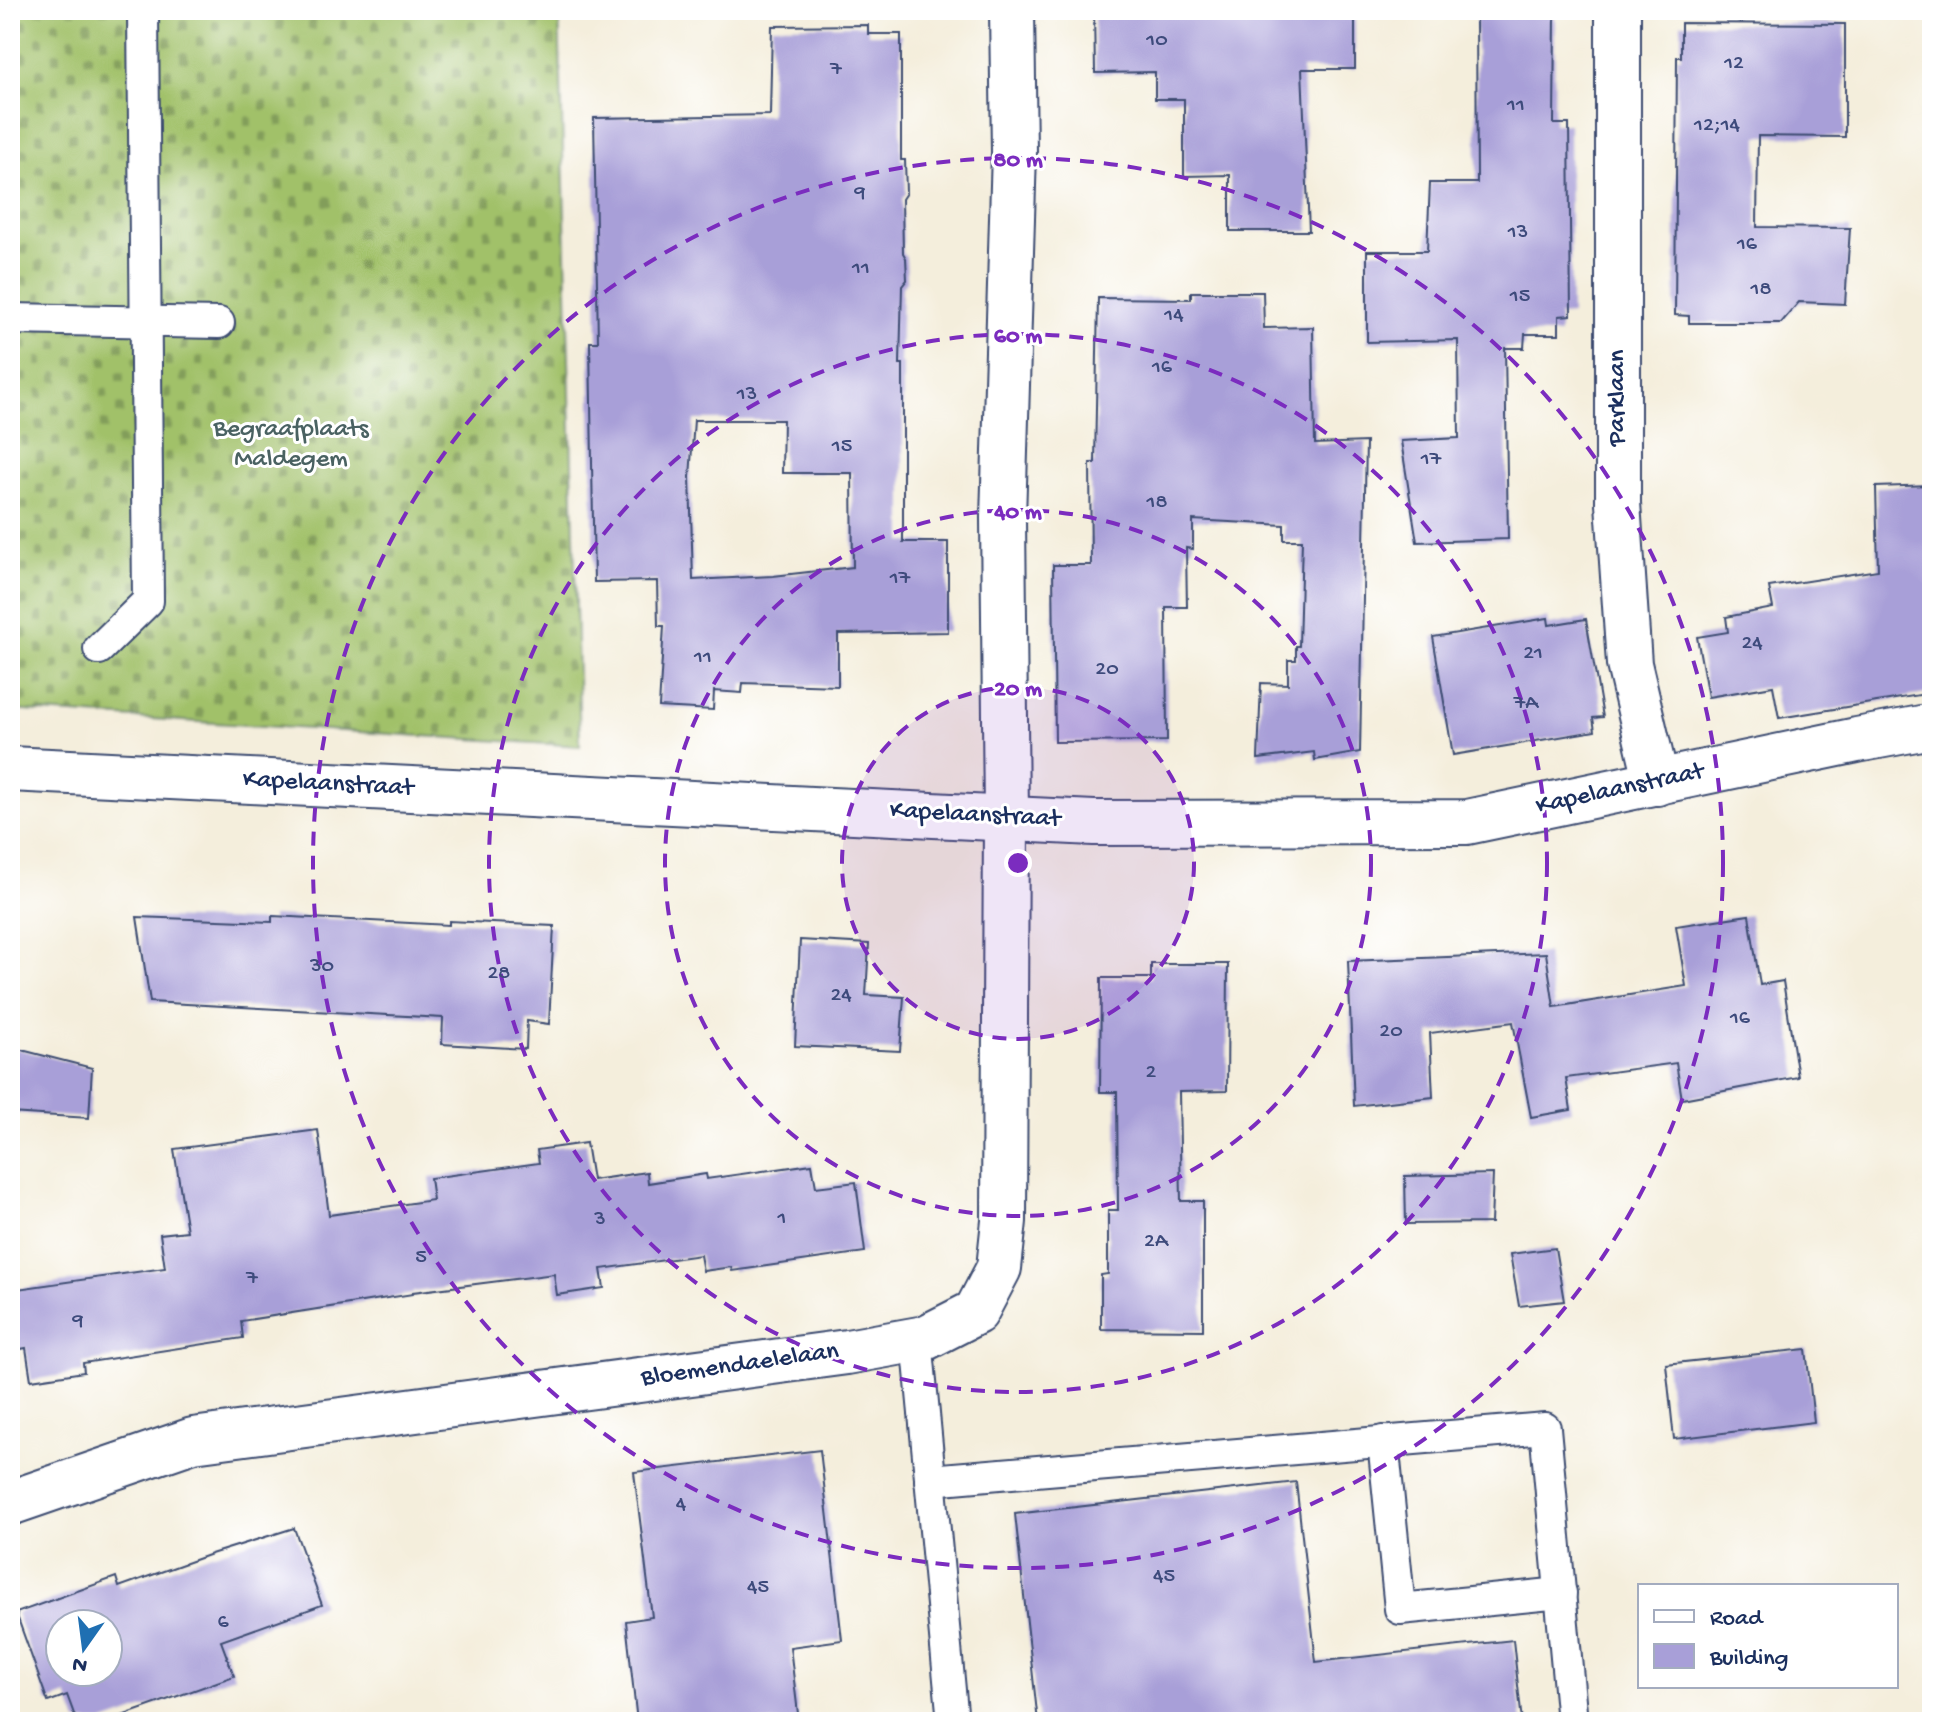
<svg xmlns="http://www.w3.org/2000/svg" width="1942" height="1732" font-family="'Gochi Hand',sans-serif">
  <defs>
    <pattern id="cemetery-stones" width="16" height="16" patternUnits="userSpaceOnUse" patternTransform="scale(2)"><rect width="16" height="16" fill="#a1c169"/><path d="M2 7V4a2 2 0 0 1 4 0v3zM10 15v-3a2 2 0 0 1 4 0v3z" fill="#829d5a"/></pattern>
  </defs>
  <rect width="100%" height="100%" fill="#fff"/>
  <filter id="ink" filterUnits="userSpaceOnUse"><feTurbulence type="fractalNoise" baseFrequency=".0125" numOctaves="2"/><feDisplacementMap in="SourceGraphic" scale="16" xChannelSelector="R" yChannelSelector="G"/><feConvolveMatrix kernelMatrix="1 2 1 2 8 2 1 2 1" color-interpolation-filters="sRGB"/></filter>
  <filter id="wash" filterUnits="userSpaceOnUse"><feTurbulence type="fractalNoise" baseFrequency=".006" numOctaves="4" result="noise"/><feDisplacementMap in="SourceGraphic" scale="32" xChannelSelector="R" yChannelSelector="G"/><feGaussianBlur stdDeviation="1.8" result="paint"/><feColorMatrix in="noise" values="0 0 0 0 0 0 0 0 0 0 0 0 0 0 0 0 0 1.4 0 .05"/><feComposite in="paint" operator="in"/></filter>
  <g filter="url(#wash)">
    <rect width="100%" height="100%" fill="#f4eedc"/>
    <path fill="url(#cemetery-stones)" stroke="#5e7864" stroke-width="2" d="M10,10H559L580,746L10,710Z"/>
    <g id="blocks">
      <g fill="#a89fd8" fill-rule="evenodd">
        <path d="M1094,10H1199V16L1302,14V10H1355V69H1302L1309,231H1230V175L1184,176V99H1155V72L1095,73Z"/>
        <path d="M1476,10H1555L1554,124H1569L1571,315L1559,316V334H1525L1524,348H1505L1508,539L1417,542L1401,441L1459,438L1458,340L1367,342V251H1427L1430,183H1477Z"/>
        <path d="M1681,23L1845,24V137L1758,136L1757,227L1850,228L1845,304L1799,302L1781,323H1689V316L1675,315L1677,57H1681Z"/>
        <path d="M868,25V34H901V160H905L906,193L902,199L903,253L906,258L907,280L902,286L900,364H903V542H948V632L838,634V686L743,683L742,693L714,691L713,710L659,707L664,626H658L657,581L594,582L590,342H598L594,118L770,115L772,26ZM694,420H783L782,473H852L853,567L773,576L693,580L690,477Z"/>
        <path d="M1191,292H1263L1264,328L1313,327L1315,444L1366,442L1360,752L1315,760L1314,752L1258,759L1261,683L1288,684V660H1296V646H1299L1302,540H1284V525L1193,520V549L1186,548L1187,607H1166L1167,741L1055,742L1053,565H1091L1090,463H1095L1098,298L1191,299Z"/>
        <path d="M1932,485V693L1779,718L1773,686L1708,697L1697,637L1728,632L1726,617L1773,608L1769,587L1878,570L1876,487Z"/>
        <path d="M1548,618L1549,625L1586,619L1603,717L1593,718L1595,731L1453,755L1433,637Z"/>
        <path d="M1749,915L1760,985L1783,981L1798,1077L1682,1099L1676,1063L1566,1078L1571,1110L1531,1117L1513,1022L1430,1033L1433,1097L1354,1106L1348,961L1546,953L1554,1007L1686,986L1676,926Z"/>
        <path d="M272,916L449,925V921L554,926L549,1024L527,1021L526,1049L442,1044L443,1018L150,1002L137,917L272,922Z"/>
        <path d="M800,940L869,944L866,995L904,997L900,1051L795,1046Z"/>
        <path d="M1151,964H1228L1227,1091L1179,1092L1181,1201H1203V1330L1101,1329V1275L1108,1274V1210H1118L1117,1092H1100L1101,978H1151Z"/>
        <path d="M10,1047L92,1068L89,1118L10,1113Z"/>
        <path d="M318,1130L329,1215L433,1200L430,1178L539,1163L537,1150L586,1143L592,1180L647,1172L648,1183L706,1174L707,1179L812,1164L816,1187L856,1182L865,1252L732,1271L731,1267L703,1271L700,1255L601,1269L604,1288L557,1295L554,1274L413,1292V1294L241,1321L243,1338L83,1363L84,1372L31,1380L26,1348L10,1351V1290L165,1268L160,1234L187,1231L174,1149Z"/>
        <path d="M1493,1174L1491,1223L1406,1224L1405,1176Z"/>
        <path d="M1555,1248L1564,1301L1519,1306L1510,1254Z"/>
        <path d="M1806,1349L1814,1422L1674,1439L1666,1364Z"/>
        <path d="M820,1450L842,1640L790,1647L799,1722H637L626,1621L652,1617L634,1472Z"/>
        <path d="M1296,1482L1316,1662L1513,1640L1522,1722H1038L1015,1514Z"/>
        <path d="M294,1528L322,1605L221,1641L234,1676L105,1722H77L67,1695L48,1702L16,1613L116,1577L119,1587L211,1554ZM60,1624H108V1672H60Z"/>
      </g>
    </g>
  </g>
  <g filter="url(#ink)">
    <use href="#blocks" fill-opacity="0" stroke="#3c4c71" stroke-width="2"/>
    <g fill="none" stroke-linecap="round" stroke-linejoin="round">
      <g stroke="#3c4c71" stroke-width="34">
        <g id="lane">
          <path d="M10,319L219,323"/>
          <path d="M99,649L148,601L143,10"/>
          <path d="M917,1339L953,1722"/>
          <path d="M1383,1441L1400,1609L1561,1593"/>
          <path d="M930,1480L1545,1428L1572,1722"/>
        </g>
      </g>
      <g stroke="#3c4c71" stroke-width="48">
        <g id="street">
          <path d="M1618,10V503L1629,664L1657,783"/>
          <path d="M10,769L1094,823L1467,822L1857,740L1932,726"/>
          <path d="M10,1503L193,1440L847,1352L925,1338L976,1312L999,1268L1004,1221L1006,817L1003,518L1014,152L1012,10"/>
        </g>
      </g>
      <use href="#lane" stroke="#fff" stroke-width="30"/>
      <use href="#street" stroke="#fff" stroke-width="44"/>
    </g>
  </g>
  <circle cx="1018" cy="863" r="176" fill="#7b2cbf" fill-opacity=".12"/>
  <g fill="none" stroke="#7b2cbf" stroke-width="4" stroke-dasharray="14 10">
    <circle cx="1018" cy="863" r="176"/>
    <circle cx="1018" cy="863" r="353"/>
    <circle cx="1018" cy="863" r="529"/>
    <circle cx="1018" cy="863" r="705"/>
  </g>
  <g text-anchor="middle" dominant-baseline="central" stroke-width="6" stroke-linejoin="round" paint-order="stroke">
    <g font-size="22" fill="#3e4b7c">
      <text x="1157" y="41">10</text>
      <text x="1734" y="64">12</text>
      <text x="836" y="70">7</text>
      <text x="1516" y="106">11</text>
      <text x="1717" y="126">12;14</text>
      <text x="860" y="194">9</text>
      <text x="1518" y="233">13</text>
      <text x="1747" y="245">16</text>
      <text x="861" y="269">11</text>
      <text x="1761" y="290">18</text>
      <text x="1520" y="297">15</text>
      <text x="1174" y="316">14</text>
      <text x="1162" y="368">16</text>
      <text x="747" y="395">13</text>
      <text x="842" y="447">15</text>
      <text x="1431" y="460">17</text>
      <text x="1157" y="503">18</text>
      <text x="900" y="579">17</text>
      <text x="1752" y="644">24</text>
      <text x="1533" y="654">21</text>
      <text x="703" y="658">11</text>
      <text x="1107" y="670">20</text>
      <text x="1526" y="704">7A</text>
      <text x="322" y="967">30</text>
      <text x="499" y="974">28</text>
      <text x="841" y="996">24</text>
      <text x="1740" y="1019">16</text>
      <text x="1391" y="1032">20</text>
      <text x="1151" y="1073">2</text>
      <text x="782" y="1219">1</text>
      <text x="600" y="1220">3</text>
      <text x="1156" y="1242">2A</text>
      <text x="421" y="1258">5</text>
      <text x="252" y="1279">7</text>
      <text x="78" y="1322">9</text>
      <text x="681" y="1505">4</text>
      <text x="1164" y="1577">45</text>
      <text x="758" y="1588">45</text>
      <text x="223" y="1623">6</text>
    </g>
    <g font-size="26" fill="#1b2f5e" stroke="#fff">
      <text transform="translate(1618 398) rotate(-90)">Parklaan</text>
      <text transform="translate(328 785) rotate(3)">Kapelaanstraat</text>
      <text transform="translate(1620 790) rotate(-12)">Kapelaanstraat</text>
      <text transform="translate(975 816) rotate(3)">Kapelaanstraat</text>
      <text transform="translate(740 1366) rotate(-8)">Bloemendaelelaan</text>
    </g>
    <g font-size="26" fill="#4a6262" stroke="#fff">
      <text x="291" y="430">Begraafplaats<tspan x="291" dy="30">Maldegem</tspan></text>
    </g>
  </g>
  <circle cx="1018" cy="863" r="12" fill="#7b2cbf" stroke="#fff" stroke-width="4"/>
  <g font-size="24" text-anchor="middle" font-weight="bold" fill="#7b2cbf" stroke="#fff" stroke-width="6" stroke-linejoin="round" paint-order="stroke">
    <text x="1018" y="166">80 m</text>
    <text x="1018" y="342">60 m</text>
    <text x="1018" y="518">40 m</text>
    <text x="1018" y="695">20 m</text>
  </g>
  <rect width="1942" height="1732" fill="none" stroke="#fff" stroke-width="40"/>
  <rect x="1638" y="1584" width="260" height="104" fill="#ffffff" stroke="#a4acbf" stroke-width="2"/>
  <rect x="1654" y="1610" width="40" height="12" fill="#ffffff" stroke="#a4acbf" stroke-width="2"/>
  <text x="1710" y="1624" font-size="24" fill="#1b2f5e">Road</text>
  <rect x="1654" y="1644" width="40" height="24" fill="#a89fd8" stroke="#a4acbf" stroke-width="2"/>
  <text x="1710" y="1664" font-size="24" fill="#1b2f5e">Building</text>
  <g transform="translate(84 1648) rotate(194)"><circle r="38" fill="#ffffff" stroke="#a4acbf" stroke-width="2"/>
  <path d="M0-6L14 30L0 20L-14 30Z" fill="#1f6fb2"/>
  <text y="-12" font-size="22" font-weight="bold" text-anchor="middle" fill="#1b2f5e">N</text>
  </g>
</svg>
